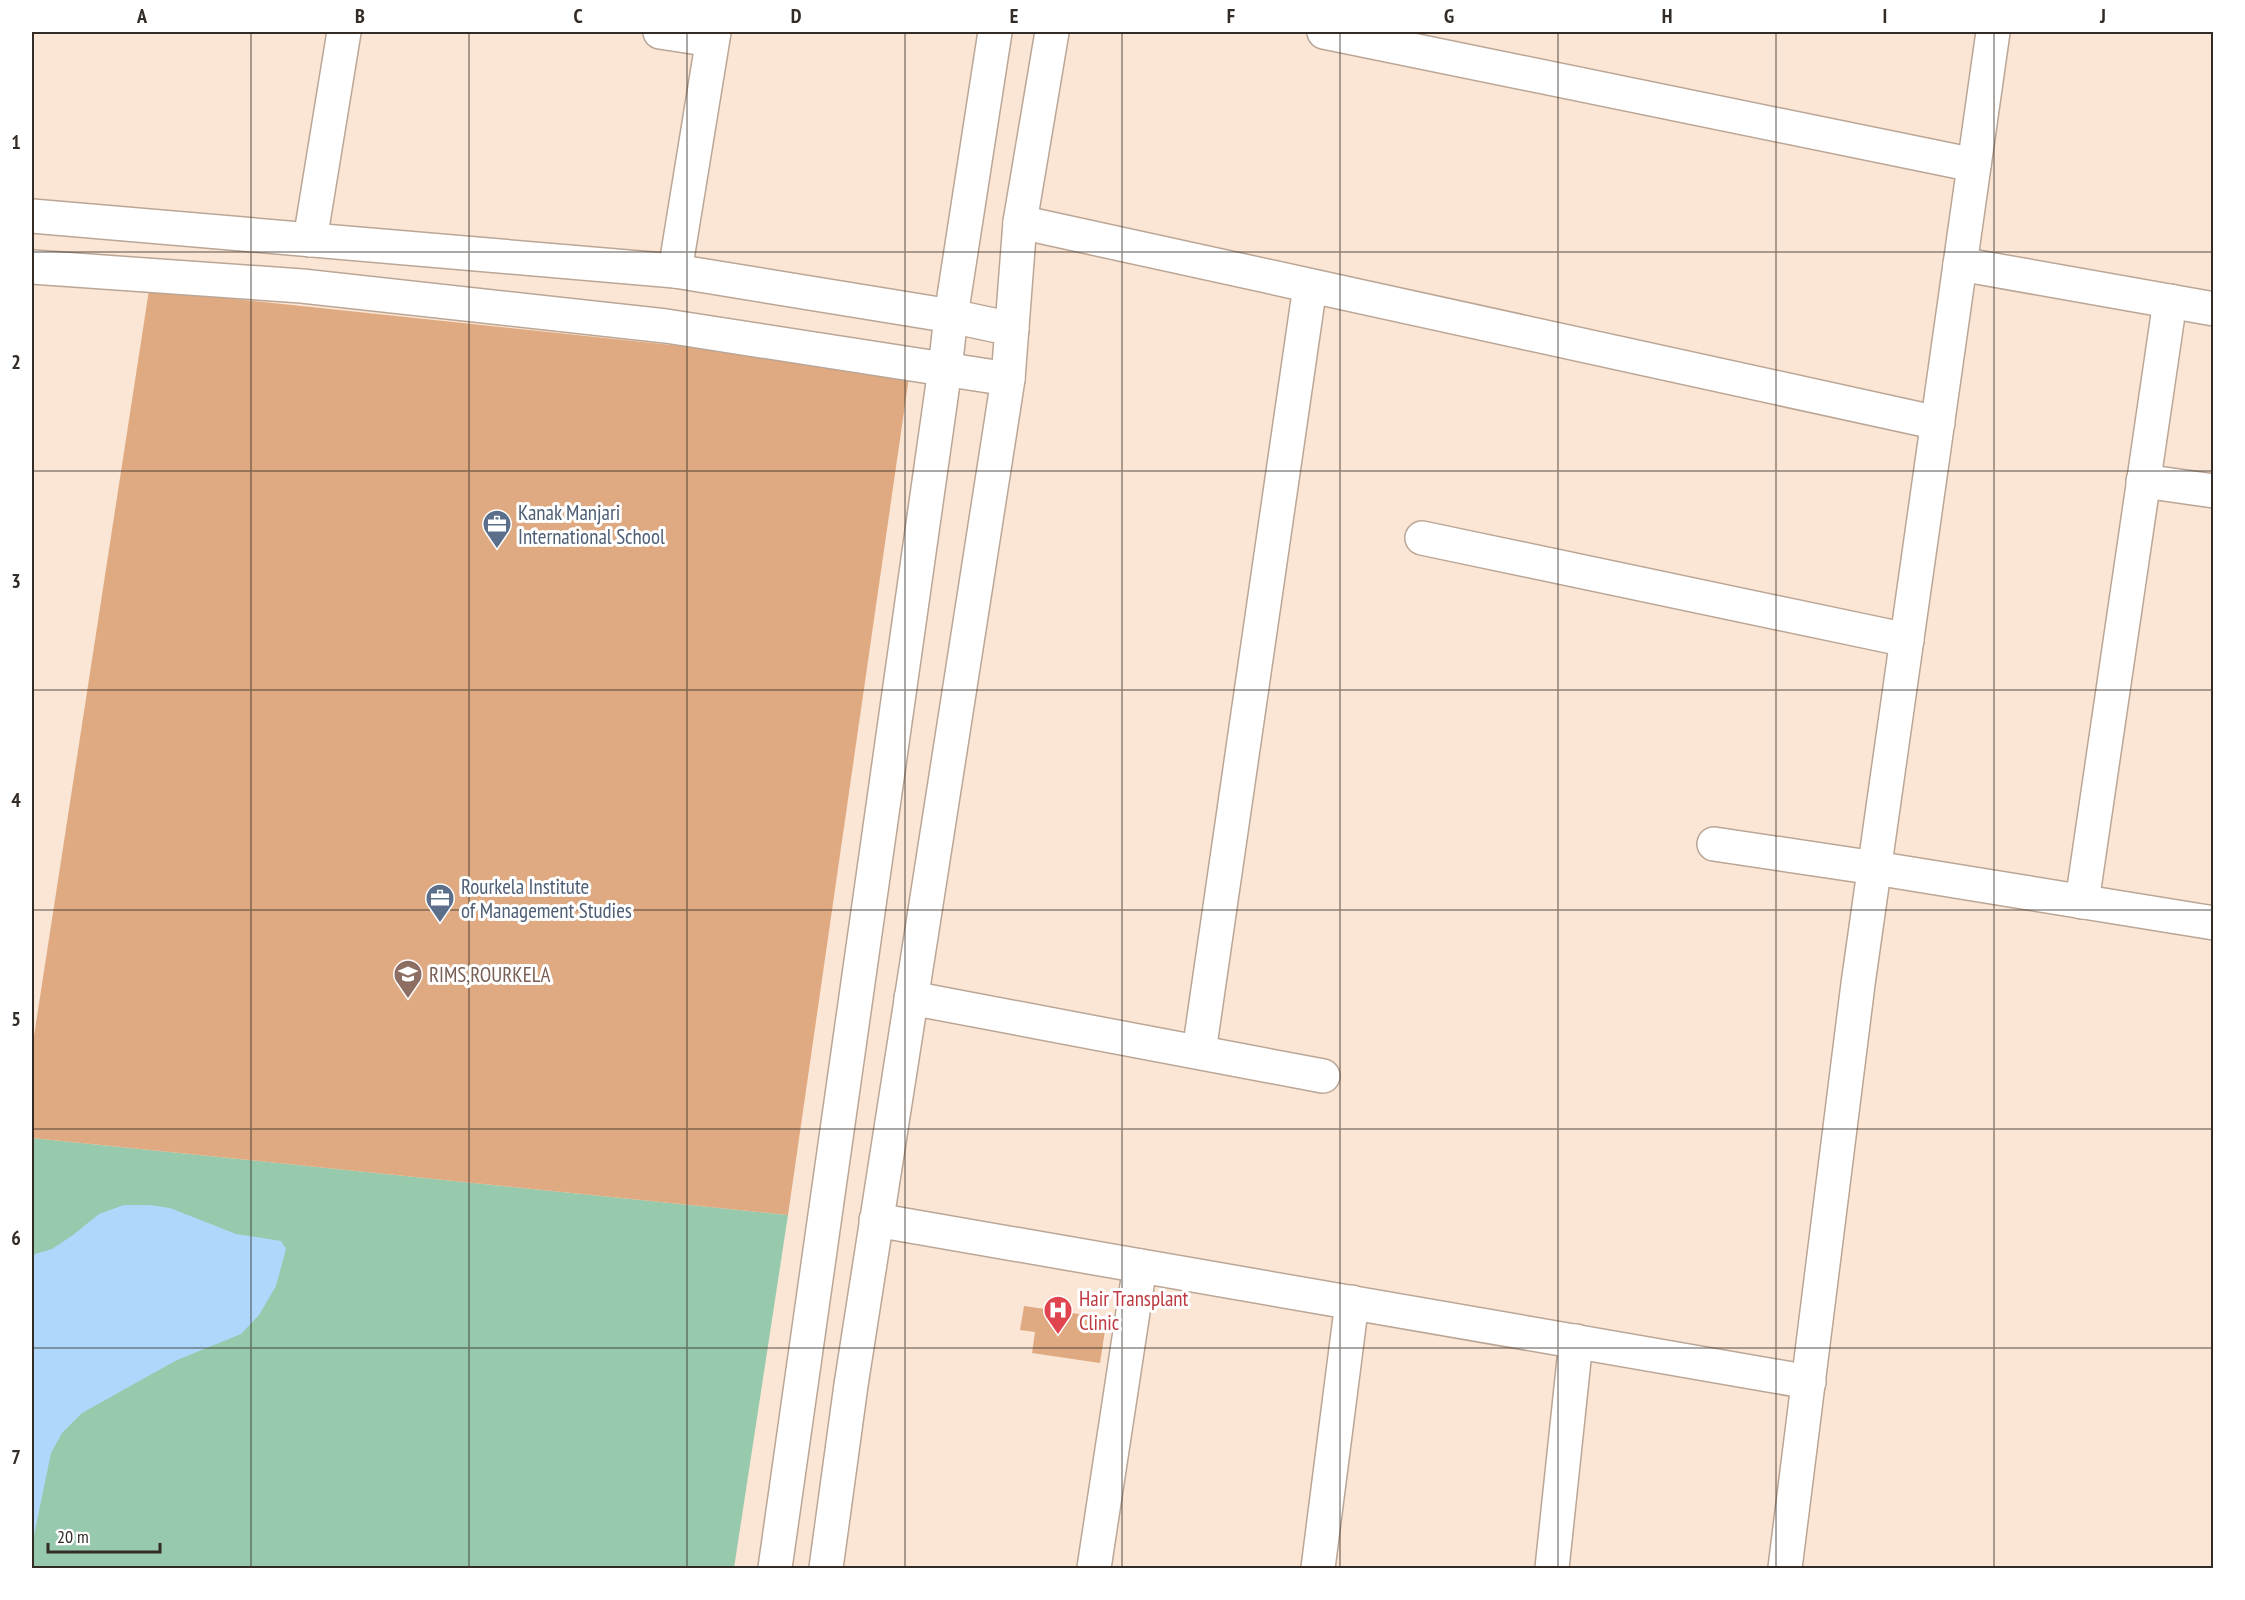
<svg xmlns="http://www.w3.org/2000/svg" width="2245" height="1600" font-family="'PT Sans Narrow',sans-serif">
  <rect width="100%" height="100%" fill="#fbe5d4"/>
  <path fill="#97c9ac" d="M32,1138L788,1215L734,1568H32Z"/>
  <path fill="#afd7fc" d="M124,1205H150L170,1208L236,1234L281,1241L286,1249L276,1286L259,1315L241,1334L177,1360L82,1413L62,1433L51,1453L32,1545V1255L52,1249L73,1235L99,1214Z"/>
  <g fill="#dfaa81">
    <path d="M149,290L910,370L788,1215L32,1138V1049Z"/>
    <path d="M1024,1306L1107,1318L1100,1363L1032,1353L1035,1332L1020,1330Z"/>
  </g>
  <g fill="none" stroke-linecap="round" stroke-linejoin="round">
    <g stroke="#bba696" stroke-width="36">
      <g id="minor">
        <path d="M660,32L712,40"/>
        <path d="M1324,32L1974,165"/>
        <path d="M32,216L675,271L951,316L1012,329"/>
        <path d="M1020,222L1938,423"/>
        <path d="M310,240L344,32"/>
        <path d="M1960,264L2214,309"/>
        <path d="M32,267L302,286L666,326L1008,379"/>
        <path d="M675,271L714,32"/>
        <path d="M2143,481L2214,491"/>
        <path d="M1422,538L1907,640"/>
        <path d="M1714,844L1875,868L2214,923"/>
        <path d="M2082,902L2170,301"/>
        <path d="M911,998L1323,1076"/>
        <path d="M1199,1052L1310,286"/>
        <path d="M876,1220L1809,1382"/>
        <path d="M775,1568L945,369L951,316L995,32"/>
        <path d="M826,1568L851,1385L1008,379L1020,222L1052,32"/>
        <path d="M1094,1568L1140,1266"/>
        <path d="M1318,1568L1352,1302"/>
        <path d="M1552,1568L1576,1341"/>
        <path d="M1785,1568L1858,984L1993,32"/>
      </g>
    </g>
    <use href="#minor" stroke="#fff" stroke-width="33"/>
  </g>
  <path fill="none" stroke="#332b25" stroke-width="1.5" stroke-opacity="0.55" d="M251,32V1568M469,32V1568M687,32V1568M905,32V1568M1122,32V1568M1340,32V1568M1558,32V1568M1776,32V1568M1994,32V1568M32,252H2214M32,471H2214M32,690H2214M32,910H2214M32,1129H2214M32,1348H2214"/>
  <defs>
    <g id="office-pin" transform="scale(1.5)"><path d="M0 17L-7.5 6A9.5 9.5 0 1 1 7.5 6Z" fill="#5c6f8a" stroke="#fff"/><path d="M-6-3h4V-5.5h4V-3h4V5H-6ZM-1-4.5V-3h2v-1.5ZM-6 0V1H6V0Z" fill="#fff"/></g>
    <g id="university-pin" transform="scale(1.5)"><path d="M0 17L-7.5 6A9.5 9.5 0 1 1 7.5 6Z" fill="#8d6e63" stroke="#fff"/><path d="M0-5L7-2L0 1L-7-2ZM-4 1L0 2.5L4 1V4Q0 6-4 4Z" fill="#fff"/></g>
    <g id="hospital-pin" transform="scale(1.5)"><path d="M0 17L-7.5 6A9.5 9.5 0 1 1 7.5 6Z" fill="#e0444e" stroke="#fff"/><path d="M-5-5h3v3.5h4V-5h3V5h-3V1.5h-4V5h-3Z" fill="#fff"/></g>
  </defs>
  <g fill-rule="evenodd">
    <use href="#office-pin" x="497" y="524"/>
    <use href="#office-pin" x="440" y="898"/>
    <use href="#university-pin" x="408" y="974"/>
    <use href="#hospital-pin" x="1058" y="1310"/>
  </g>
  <g text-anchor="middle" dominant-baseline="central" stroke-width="6" stroke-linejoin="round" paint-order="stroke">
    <g font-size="21" fill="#4e5e75" stroke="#fff" text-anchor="start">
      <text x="518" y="512">Kanak Manjari<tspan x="518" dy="24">International School</tspan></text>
      <text x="461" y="886">Rourkela Institute<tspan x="461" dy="24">of Management Studies</tspan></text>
    </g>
    <g font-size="21" fill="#785e54" stroke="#fff" text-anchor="start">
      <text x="429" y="974">RIMS,ROURKELA</text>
    </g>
    <g font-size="21" fill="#be3a42" stroke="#fff" text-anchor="start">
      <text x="1079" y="1298">Hair Transplant<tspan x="1079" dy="24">Clinic</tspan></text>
    </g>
  </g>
  <rect width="2245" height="1600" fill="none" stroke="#ffffff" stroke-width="66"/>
  <path d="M48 1543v9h112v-9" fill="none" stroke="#332b25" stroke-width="3"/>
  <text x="57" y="1543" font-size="18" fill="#332b25" stroke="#ffffff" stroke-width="4.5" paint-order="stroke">20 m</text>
  <rect x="33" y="33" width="2179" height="1534" fill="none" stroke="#332b25" stroke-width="2"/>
  <g font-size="20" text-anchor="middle" font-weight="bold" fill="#332b25">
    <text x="142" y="23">A</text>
    <text x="360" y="23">B</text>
    <text x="578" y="23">C</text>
    <text x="796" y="23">D</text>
    <text x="1014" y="23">E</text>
    <text x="1231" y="23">F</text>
    <text x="1449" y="23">G</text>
    <text x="1667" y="23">H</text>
    <text x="1885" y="23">I</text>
    <text x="2103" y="23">J</text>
    <text x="16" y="149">1</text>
    <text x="16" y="369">2</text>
    <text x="16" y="588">3</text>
    <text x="16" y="807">4</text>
    <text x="16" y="1026">5</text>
    <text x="16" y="1245">6</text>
    <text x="16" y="1464">7</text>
  </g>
</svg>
